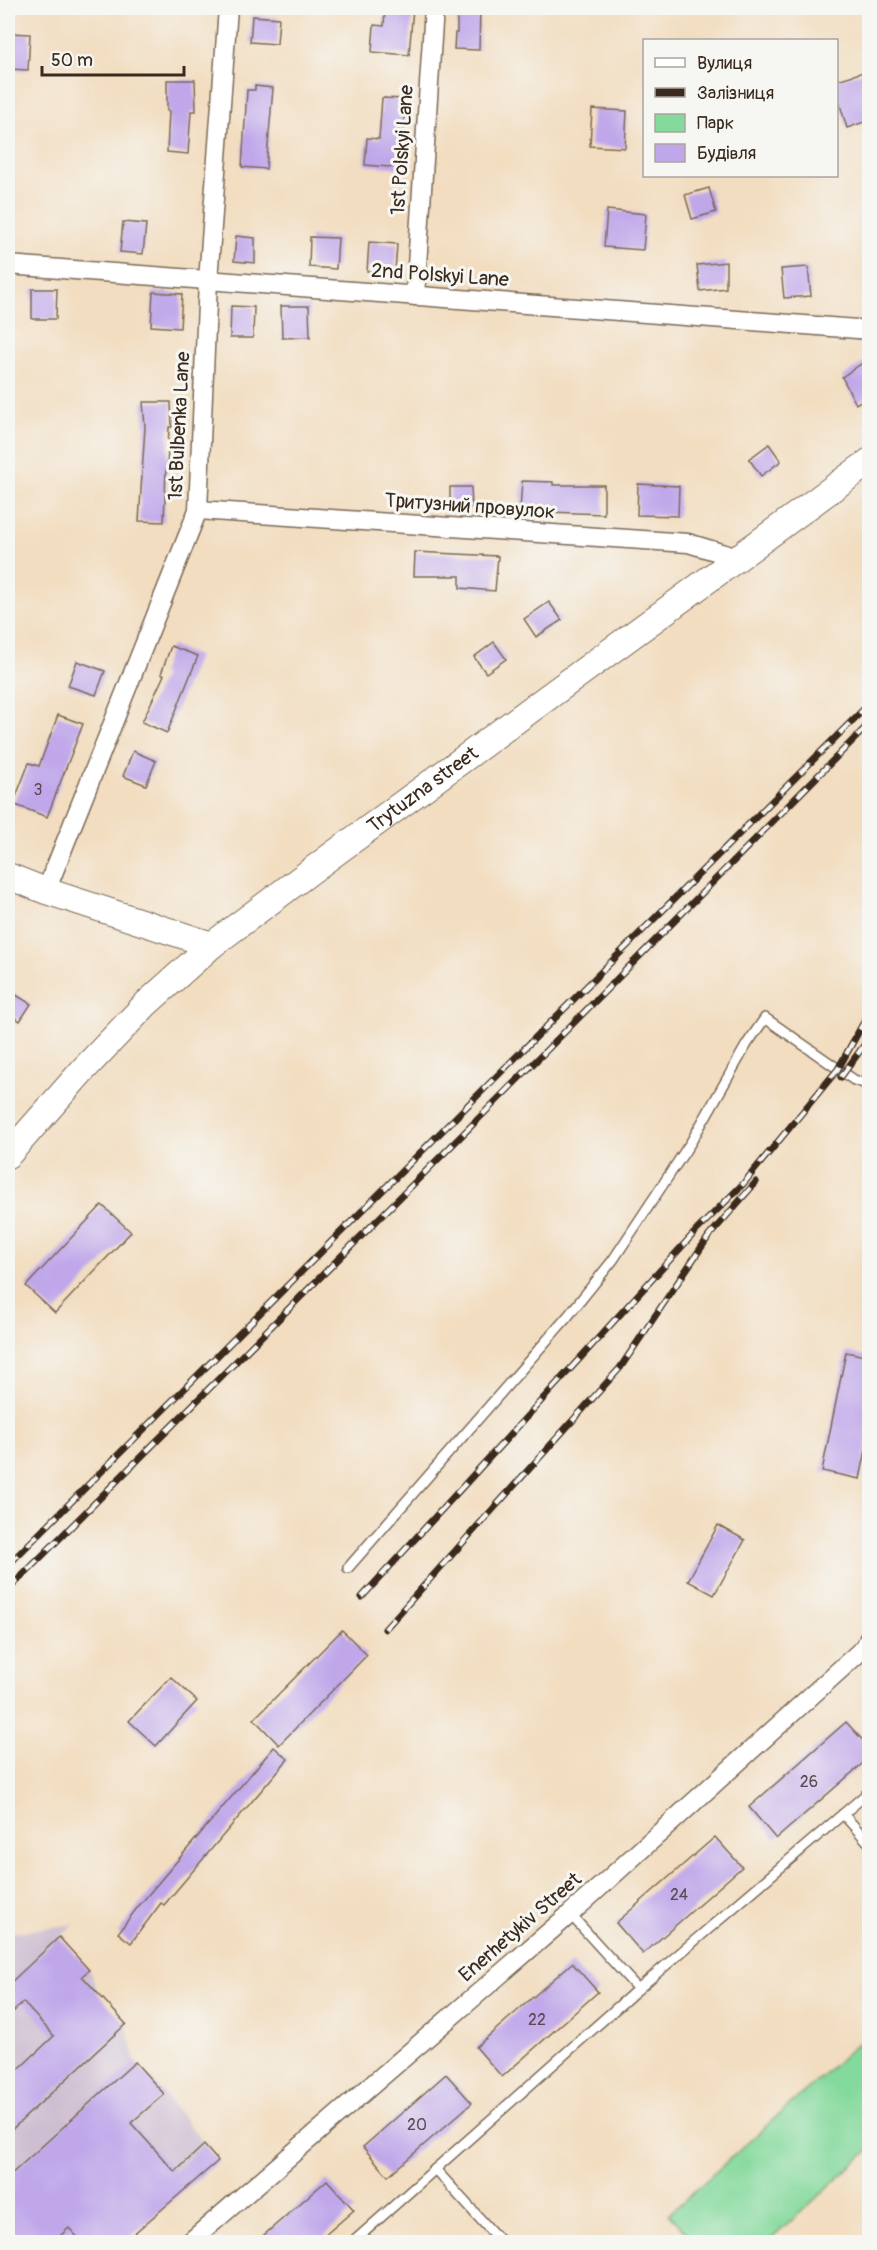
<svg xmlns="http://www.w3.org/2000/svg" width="877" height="2250" font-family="Pangolin,sans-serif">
  <rect width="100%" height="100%" fill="#f6f6f2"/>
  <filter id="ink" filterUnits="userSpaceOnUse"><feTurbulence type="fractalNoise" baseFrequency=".0167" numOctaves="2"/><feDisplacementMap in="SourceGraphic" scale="12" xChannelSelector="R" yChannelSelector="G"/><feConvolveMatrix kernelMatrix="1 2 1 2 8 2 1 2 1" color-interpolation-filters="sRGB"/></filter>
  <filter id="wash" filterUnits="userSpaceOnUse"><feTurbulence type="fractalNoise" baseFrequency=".008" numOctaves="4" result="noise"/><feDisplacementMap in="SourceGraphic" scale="24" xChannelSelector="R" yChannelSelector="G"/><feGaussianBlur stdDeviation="1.35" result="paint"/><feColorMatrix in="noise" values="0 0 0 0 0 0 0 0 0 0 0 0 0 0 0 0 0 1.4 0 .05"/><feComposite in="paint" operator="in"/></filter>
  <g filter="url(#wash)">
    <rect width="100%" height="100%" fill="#f2ddc0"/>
    <path fill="#cebed1" d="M75,1924L59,1938L89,1970L99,1995L126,2024L136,2062L164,2094L218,2161L124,2242H8V1933Z"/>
    <path fill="#84d99c" stroke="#60825d" stroke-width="1.5" d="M858,2043L869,2055V2150L768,2242H695L669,2214Z"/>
    <g id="blocks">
      <g fill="#c0a7ea">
        <path d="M385,8H413L409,55L372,52L374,25L384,26Z"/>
        <path d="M457,8H480L479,50L454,49L455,33H457Z"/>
        <path d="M252,16L279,18L277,44L250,42Z"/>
        <path d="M8,33L30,34L28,70L8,69Z"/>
        <path d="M870,70V120L847,128L837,95V80Z"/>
        <path d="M167,80H195L196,111H191L188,154L167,152L169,111H167Z"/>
        <path d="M255,86L273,88L266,169L242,167L247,90H255Z"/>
        <path d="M382,98L405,99L402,168L365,165L367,138L379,139Z"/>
        <path d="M592,109L627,111L625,148L590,146Z"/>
        <path d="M709,188L716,212L692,219L685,195Z"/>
        <path d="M607,210L646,214L643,250L604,247Z"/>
        <path d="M123,222L146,224L143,254L120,252Z"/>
        <path d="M236,236L255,238V263L234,261Z"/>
        <path d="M310,237L338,238L336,269L309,267Z"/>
        <path d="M369,242L397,244L395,272L367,271Z"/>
        <path d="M726,262V288L700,291L697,265Z"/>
        <path d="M808,267L811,296L784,298L781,269Z"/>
        <path d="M32,289H57L56,319H32Z"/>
        <path d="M153,292L182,294L180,328L151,326Z"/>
        <path d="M231,306L254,307L253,338H230Z"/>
        <path d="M281,306H309L310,337L282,338Z"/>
        <path d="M870,358V395L856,404L842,377Z"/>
        <path d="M143,402H171L172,427H169L167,470H166L164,522L139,521L145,427Z"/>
        <path d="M769,444L781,461L761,476L749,459Z"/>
        <path d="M522,481L553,482V485H604V514L520,511Z"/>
        <path d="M638,484L679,486L678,516L637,515Z"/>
        <path d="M450,487H471L472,508L450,509Z"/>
        <path d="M415,552L498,556L495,591L460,588V576H414Z"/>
        <path d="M549,602L562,620L536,637L524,619Z"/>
        <path d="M494,642L506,659L486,673L474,657Z"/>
        <path d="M171,646L198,656L167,733L142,722L164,675L161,674Z"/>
        <path d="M77,661L105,671L96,695L68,686Z"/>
        <path d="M58,715L83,724L47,817L13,804L29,763L39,766Z"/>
        <path d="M133,751L156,761L146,785L123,776Z"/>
        <path d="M8,990L31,1004L20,1021L8,1014Z"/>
        <path d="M102,1205L131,1232L55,1313L26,1286Z"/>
        <path d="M846,1352L870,1357V1430L860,1479L822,1471Z"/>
        <path d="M718,1525L745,1540L714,1595L688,1581Z"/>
        <path d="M342,1630L367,1655L279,1745L254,1719Z"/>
        <path d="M171,1677L197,1701L156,1746L129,1721Z"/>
        <path d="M846,1722L870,1748V1757L776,1839L749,1807Z"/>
        <path d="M274,1747L288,1759L164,1905L161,1903L131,1943L118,1933L137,1908Z"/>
        <path d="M715,1837L742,1867L643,1954L616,1923Z"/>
        <path d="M59,1937L89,1970L82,1976L126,2024L8,2133V2079L54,2036L23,2002L8,2017V1985Z"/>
        <path d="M572,1963L598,1992L502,2077L476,2047Z"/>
        <path d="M135,2062L164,2094L131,2123L175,2172L204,2145L218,2161L124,2242H82L69,2228L53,2242H8V2177Z"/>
        <path d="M446,2074L472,2103L388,2176L363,2147Z"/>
        <path d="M327,2180L354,2210L317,2242H256Z"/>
      </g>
    </g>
  </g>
  <g filter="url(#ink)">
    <use href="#blocks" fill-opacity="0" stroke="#7b6957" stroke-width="1.5"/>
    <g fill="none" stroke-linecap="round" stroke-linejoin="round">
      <g stroke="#7b6957" stroke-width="12">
        <g id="lane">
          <path d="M348,1568L568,1316L613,1260L691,1142L747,1044L765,1018L854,1080L870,1085"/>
          <path d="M843,1814L870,1844"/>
          <path d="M570,1914L638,1989L870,1791"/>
          <path d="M435,2169L501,2242"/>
          <path d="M353,2242L638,1989"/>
        </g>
      </g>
      <g stroke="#7b6957" stroke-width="21">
        <g id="street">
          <path d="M8,265L870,330"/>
          <path d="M415,296L434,8"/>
          <path d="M198,510L688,543L738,558"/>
          <path d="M46,891L198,510L208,281L228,8"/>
          <path d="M190,2242L570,1914L865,1647L870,1636"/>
        </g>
      </g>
      <g stroke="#7b6957" stroke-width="28">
        <g id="secondary">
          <path d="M8,876L46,891L212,945"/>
          <path id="s1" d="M8,1155L82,1071L146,1004L212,945L331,856L870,461"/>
        </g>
      </g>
      <use href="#lane" stroke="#fff" stroke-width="9"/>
      <use href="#street" stroke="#fff" stroke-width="18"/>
      <use href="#secondary" stroke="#fff" stroke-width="26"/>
      <g stroke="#3b2a1e" stroke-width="7">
        <g id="rail">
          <path d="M841,1077L870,1037"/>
          <path d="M8,1565L870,703"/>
          <path d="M8,1590L525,1072L870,723"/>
          <path d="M362,1597L697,1230L743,1184L838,1069L870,1011"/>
          <path d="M385,1629L620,1368L709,1236L756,1182"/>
        </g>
      </g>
      <use href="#rail" stroke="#f6f6f2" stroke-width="4.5" stroke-dasharray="14" stroke-linecap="butt"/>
    </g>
  </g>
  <g text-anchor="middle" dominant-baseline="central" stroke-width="6" stroke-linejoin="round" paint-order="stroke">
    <g font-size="16" fill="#5c4951">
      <text x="38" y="790">3</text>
      <text x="809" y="1782">26</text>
      <text x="679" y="1895">24</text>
      <text x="537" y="2020">22</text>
      <text x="417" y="2125">20</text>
    </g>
    <g font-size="20" fill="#3b2a1e" stroke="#f6f6f2">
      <text transform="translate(402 150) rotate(-86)">1st Polskyi Lane</text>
      <text transform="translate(440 275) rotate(4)">2nd Polskyi Lane</text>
      <text transform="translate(179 426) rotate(-87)">1st Bulbenka Lane</text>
      <text transform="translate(470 506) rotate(4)">Тритузний провулок</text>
      <text stroke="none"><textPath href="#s1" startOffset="555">Trytuzna street</textPath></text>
      <text transform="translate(520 1927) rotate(-41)">Enerhetykiv Street</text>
    </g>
  </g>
  <rect width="877" height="2250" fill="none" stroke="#f6f6f2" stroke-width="30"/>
  <rect x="643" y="39" width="195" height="138" fill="#f6f6f2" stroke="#aba49d" stroke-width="1.5"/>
  <rect x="655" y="58" width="30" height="9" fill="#ffffff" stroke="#aba49d" stroke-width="1.5"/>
  <text x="697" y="69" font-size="18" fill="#3b2a1e">Вулиця</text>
  <rect x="655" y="88" width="30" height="9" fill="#3b2a1e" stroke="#aba49d" stroke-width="1.5"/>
  <text x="697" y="99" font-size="18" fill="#3b2a1e">Залізниця</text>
  <rect x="655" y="114" width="30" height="18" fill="#84d99c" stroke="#aba49d" stroke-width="1.5"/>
  <text x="697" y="129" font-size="18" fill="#3b2a1e">Парк</text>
  <rect x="655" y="144" width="30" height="18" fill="#c0a7ea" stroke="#aba49d" stroke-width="1.5"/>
  <text x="697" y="159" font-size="18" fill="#3b2a1e">Будівля</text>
  <path d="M42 66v9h142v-9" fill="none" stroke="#3b2a1e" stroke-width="3"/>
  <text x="51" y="66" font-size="18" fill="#3b2a1e" stroke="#f6f6f2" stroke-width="4.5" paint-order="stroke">50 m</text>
</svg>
